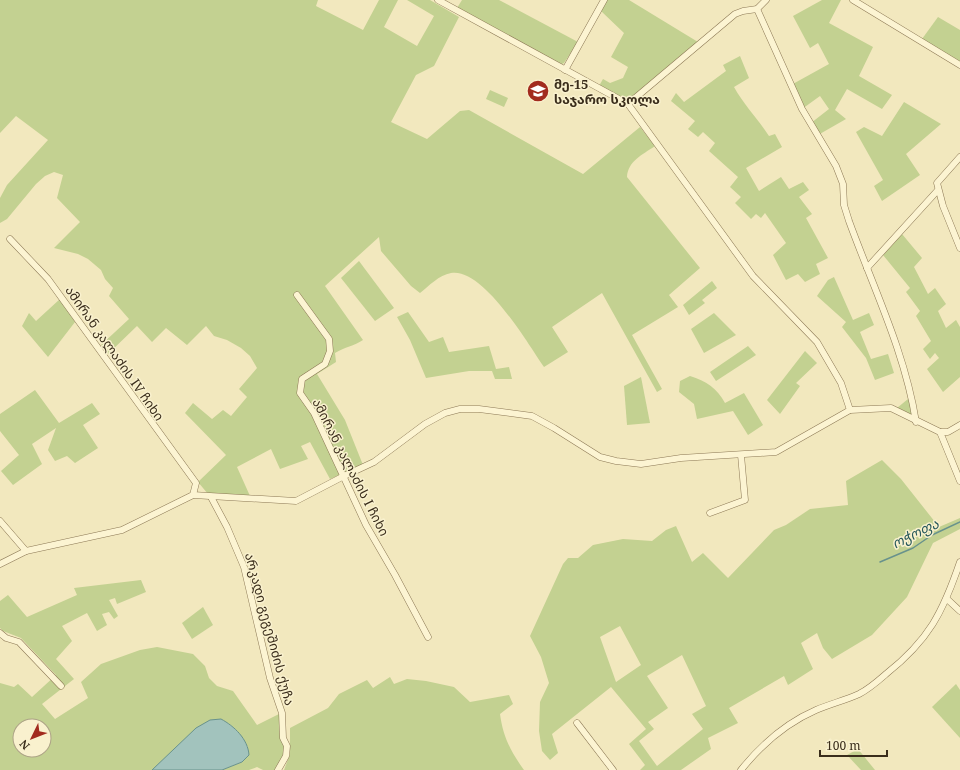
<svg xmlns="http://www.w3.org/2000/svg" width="960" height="770" font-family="'Noto Serif','Noto Sans Georgian',serif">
  <rect width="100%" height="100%" fill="#f2e8be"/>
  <g fill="#c3d191" fill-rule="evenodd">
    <path d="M0,0H318L316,6L363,30L379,0H398L384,27L417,46L434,16L407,0H430L459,17L434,66L416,75L391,122L427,139L460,111L469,110L583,174L640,127L655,146C642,155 628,161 627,177L700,268L669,295L678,307L632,335L662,389L657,392L602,293L552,327L568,352L544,367C528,344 483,267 451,273C439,275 429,286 420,293L411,286L381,251L379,237L325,286L363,340C354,346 345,347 335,353L336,362L317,374L345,420L363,465L330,479L310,442L301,446L308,459L280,469L271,449L237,467L250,496L208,494L198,482L226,455L185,413L193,403L212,419L223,410L231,416L247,397L239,389L257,368L250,356L241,348L227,340L214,336L206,326L187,345L166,328L152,342L137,326L108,354L101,345L129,319L109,296L113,288L105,279L101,270L88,259L78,254L54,248L80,222L57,198L63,175L54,172L45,176L36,184L7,219L0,223V198L7,185L48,140L16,116L0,133Z"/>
    <path d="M462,0H499L578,42L564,63L560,65L457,8Z"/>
    <path d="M607,0H629L698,42L628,101L599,86L603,79L610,83L623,78L628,67L611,57L624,33L601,11Z"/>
    <path d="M822,0H841L829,23L873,47L859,76L892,95L882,109L847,89L835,110L846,119L818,135L811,123L829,109L820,96L802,109L791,85L829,64L818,43L810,48L793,16Z"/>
    <path d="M938,17L960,30V62L922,39Z"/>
    <path d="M740,56L749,78L734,87C744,105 758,119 769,136L775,134L782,147L746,168L759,191L781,177L789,189L803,182L809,190L799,197L812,214L806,218L828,258L816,264L820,274L805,282L798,274L786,280L773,255L786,243L765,213L761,218L756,214L751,219L735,203L741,197L730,187L738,177L709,151L715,143L703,132L698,137L688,129L695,121L671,101L676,93L684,102L726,71L723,65Z"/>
    <path d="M490,90L508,98L504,107L486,99Z"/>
    <path d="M904,102L941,124L906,154L920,175L882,201L874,186L883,180L856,132L864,127L882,136Z"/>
    <path d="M902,234L922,258L914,267L928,294L935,288L946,304L938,311L946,328L956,320L960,327V377L943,392L927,369L939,358L935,353L930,359L923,349L931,341L916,316L920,311L906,292L910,288L883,255Z"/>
    <path d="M359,261L394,308L375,321L341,278Z"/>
    <path d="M834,277L853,320L869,313L874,325L860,332L871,359L888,354L894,373L875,380L866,358L842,327L846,322L817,296L828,280Z"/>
    <path d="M712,281L717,288L702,300L705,303L689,315L683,305Z"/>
    <path d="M60,299L75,322L48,357L22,326L29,313L36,321Z"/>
    <path d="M408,312L429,342L443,337L449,352L489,346L496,369L509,367L512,379H495L492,371H469L426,378L410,340L397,317Z"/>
    <path d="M714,313L736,335L704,353L691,329Z"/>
    <path d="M748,346L756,355L716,381L710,372Z"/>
    <path d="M805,351L817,363L796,383L800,386L780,414L767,400Z"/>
    <path d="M690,376C706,381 717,388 725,403L744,393L763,425L748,435L733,411L697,419L694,404L679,392L680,381Z"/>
    <path d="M641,377L650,423L627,425L624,386Z"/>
    <path d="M35,390L59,423L92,403L100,414L83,425L98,448L75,463L67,456L55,461L48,450L56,428L32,444L42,464L13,485L1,471L19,455L0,431V414Z"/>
    <path d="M908,399L910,400L912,413L910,415L897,408Z"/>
    <path d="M882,460L901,479L939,527L960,518V529L933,543L907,597L872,635L832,659L823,648L817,633L801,643L813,669L788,685L784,676L729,708L738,723L708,738L711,749L681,770H640L645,765L629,744L646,729L611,687L552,734L558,753L550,760L542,751L539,731L540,702L549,683L541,657L530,636L563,564L568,558H578L593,545L623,539L652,541L666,530L676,526L692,562L703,553L728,578L774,530L786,525L810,509L848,505L846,481ZM620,626L641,665L616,682L600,637ZM682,655L706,706L692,714L703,729L657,766L639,741L654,729L648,722L668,708L647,676Z"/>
    <path d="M141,580L146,592L117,604L115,598L109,600L118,616L114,619L109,612L102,614L107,625L97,631L87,613L62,626L72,641L56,659L74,679L42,704L55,719L88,698L81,682L101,664L140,650L157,647L193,654L205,666L209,678L217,686L233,691L257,725L279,714L285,753L275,770H263L257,767L249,770H222L242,762L248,747C237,731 232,719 210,720L152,770H0V683L14,687L18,684L32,697L56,675L21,638L3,631L0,628V601L8,595L27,617L77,595L74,588ZM20,726H44V750H20Z"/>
    <path d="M203,607L213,625L192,639L182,623Z"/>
    <path d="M390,677L394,684L407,679L426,681L454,687L470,702L509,695L513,704L500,714C503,737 511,752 524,770H284L290,754V728L328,708L339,694L367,680L373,688Z"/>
    <path d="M956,684L960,690V738L932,707Z"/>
    <path d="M858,749L875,770H861L847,755Z"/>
  </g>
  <path fill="#a2c3bd" stroke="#68928c" d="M221,719C234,726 248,739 249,755L242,762L222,770H152L196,728L210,720Z"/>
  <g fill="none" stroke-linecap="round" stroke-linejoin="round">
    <path stroke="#68928c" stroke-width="1.5" d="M880,562L913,548L932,535L960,522"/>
    <g stroke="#8c7855" stroke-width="7">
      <g id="minor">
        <path d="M438,0L628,104L753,276L817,342L841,383L850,410"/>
        <path d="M853,0L960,65"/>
        <path d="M757,9L802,109L836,166L843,184L844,205L849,221C873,287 905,352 916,422"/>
        <path d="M565,70L604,0"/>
        <path d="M628,104L735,14L743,11L757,9L766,0"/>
        <path d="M960,157L937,183L943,206L960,248"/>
        <path d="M10,239L48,279L196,483L193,495"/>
        <path d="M867,268L938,190"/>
        <path d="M297,295L329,339L330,351L325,364L302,379L300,393L314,413L366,525L395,575L428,637"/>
        <path d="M940,432L960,481"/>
        <path d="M211,497L227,527L244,567L270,678L282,713L283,738L287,746L286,756L278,770"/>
        <path d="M710,513L745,500L741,455"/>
        <path d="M0,521L26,551"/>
        <path d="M0,564L26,551L122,530L193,495L296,501L344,476L374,462L425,424L445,413L460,409H479L532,416L554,428L600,457L616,461L641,464L681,458L776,452L850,410L891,408L940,432H948L960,425"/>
        <path d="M947,599L960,611"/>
        <path d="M0,633L6,638L19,642L61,686"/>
        <path d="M577,723L613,770"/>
        <path d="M741,770C761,745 786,723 816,710C830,704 846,700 859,694C869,689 878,681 886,674C929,640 943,612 960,562"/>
      </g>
    </g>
    <use href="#minor" stroke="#fcf4d2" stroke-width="6"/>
  </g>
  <defs>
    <g id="school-disc" transform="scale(1.15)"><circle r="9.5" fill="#a22b1e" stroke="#f9f1ce"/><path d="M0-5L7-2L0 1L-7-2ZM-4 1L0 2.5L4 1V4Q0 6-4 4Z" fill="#fff"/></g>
  </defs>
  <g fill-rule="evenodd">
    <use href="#school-disc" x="538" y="91"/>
  </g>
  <g text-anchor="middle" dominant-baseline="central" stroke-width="3" stroke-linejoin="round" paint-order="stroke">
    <g font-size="13" font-weight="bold" fill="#3a2d1b" stroke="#f9f1ce" text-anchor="start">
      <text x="554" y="84">მე-15<tspan x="554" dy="15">საჯარო სკოლა</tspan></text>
    </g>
    <g font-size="13" fill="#3a2d1b" stroke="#f9f1ce">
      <text transform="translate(115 353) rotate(55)">ამირან კალაძის IV ჩიხი</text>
      <text transform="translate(351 467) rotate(63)">ამირან კალაძის I ჩიხი</text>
      <text transform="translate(270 629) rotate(75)">არკადი გეგეშიძის ქუჩა</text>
    </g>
    <g font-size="14" font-style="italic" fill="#28595c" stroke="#f9f1ce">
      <text transform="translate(915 533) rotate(-26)">ოჭოფა</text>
    </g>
  </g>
  <g transform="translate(32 738) rotate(227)"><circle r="19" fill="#f9f1ce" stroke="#ada386"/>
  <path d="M0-3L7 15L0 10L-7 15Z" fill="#a22b1e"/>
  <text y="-6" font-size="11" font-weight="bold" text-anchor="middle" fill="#3a2d1b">N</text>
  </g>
  <path d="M820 750v6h67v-6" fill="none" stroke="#3a2d1b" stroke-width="2"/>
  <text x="826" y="750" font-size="12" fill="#3a2d1b" stroke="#f9f1ce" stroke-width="3" paint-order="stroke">100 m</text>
</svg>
